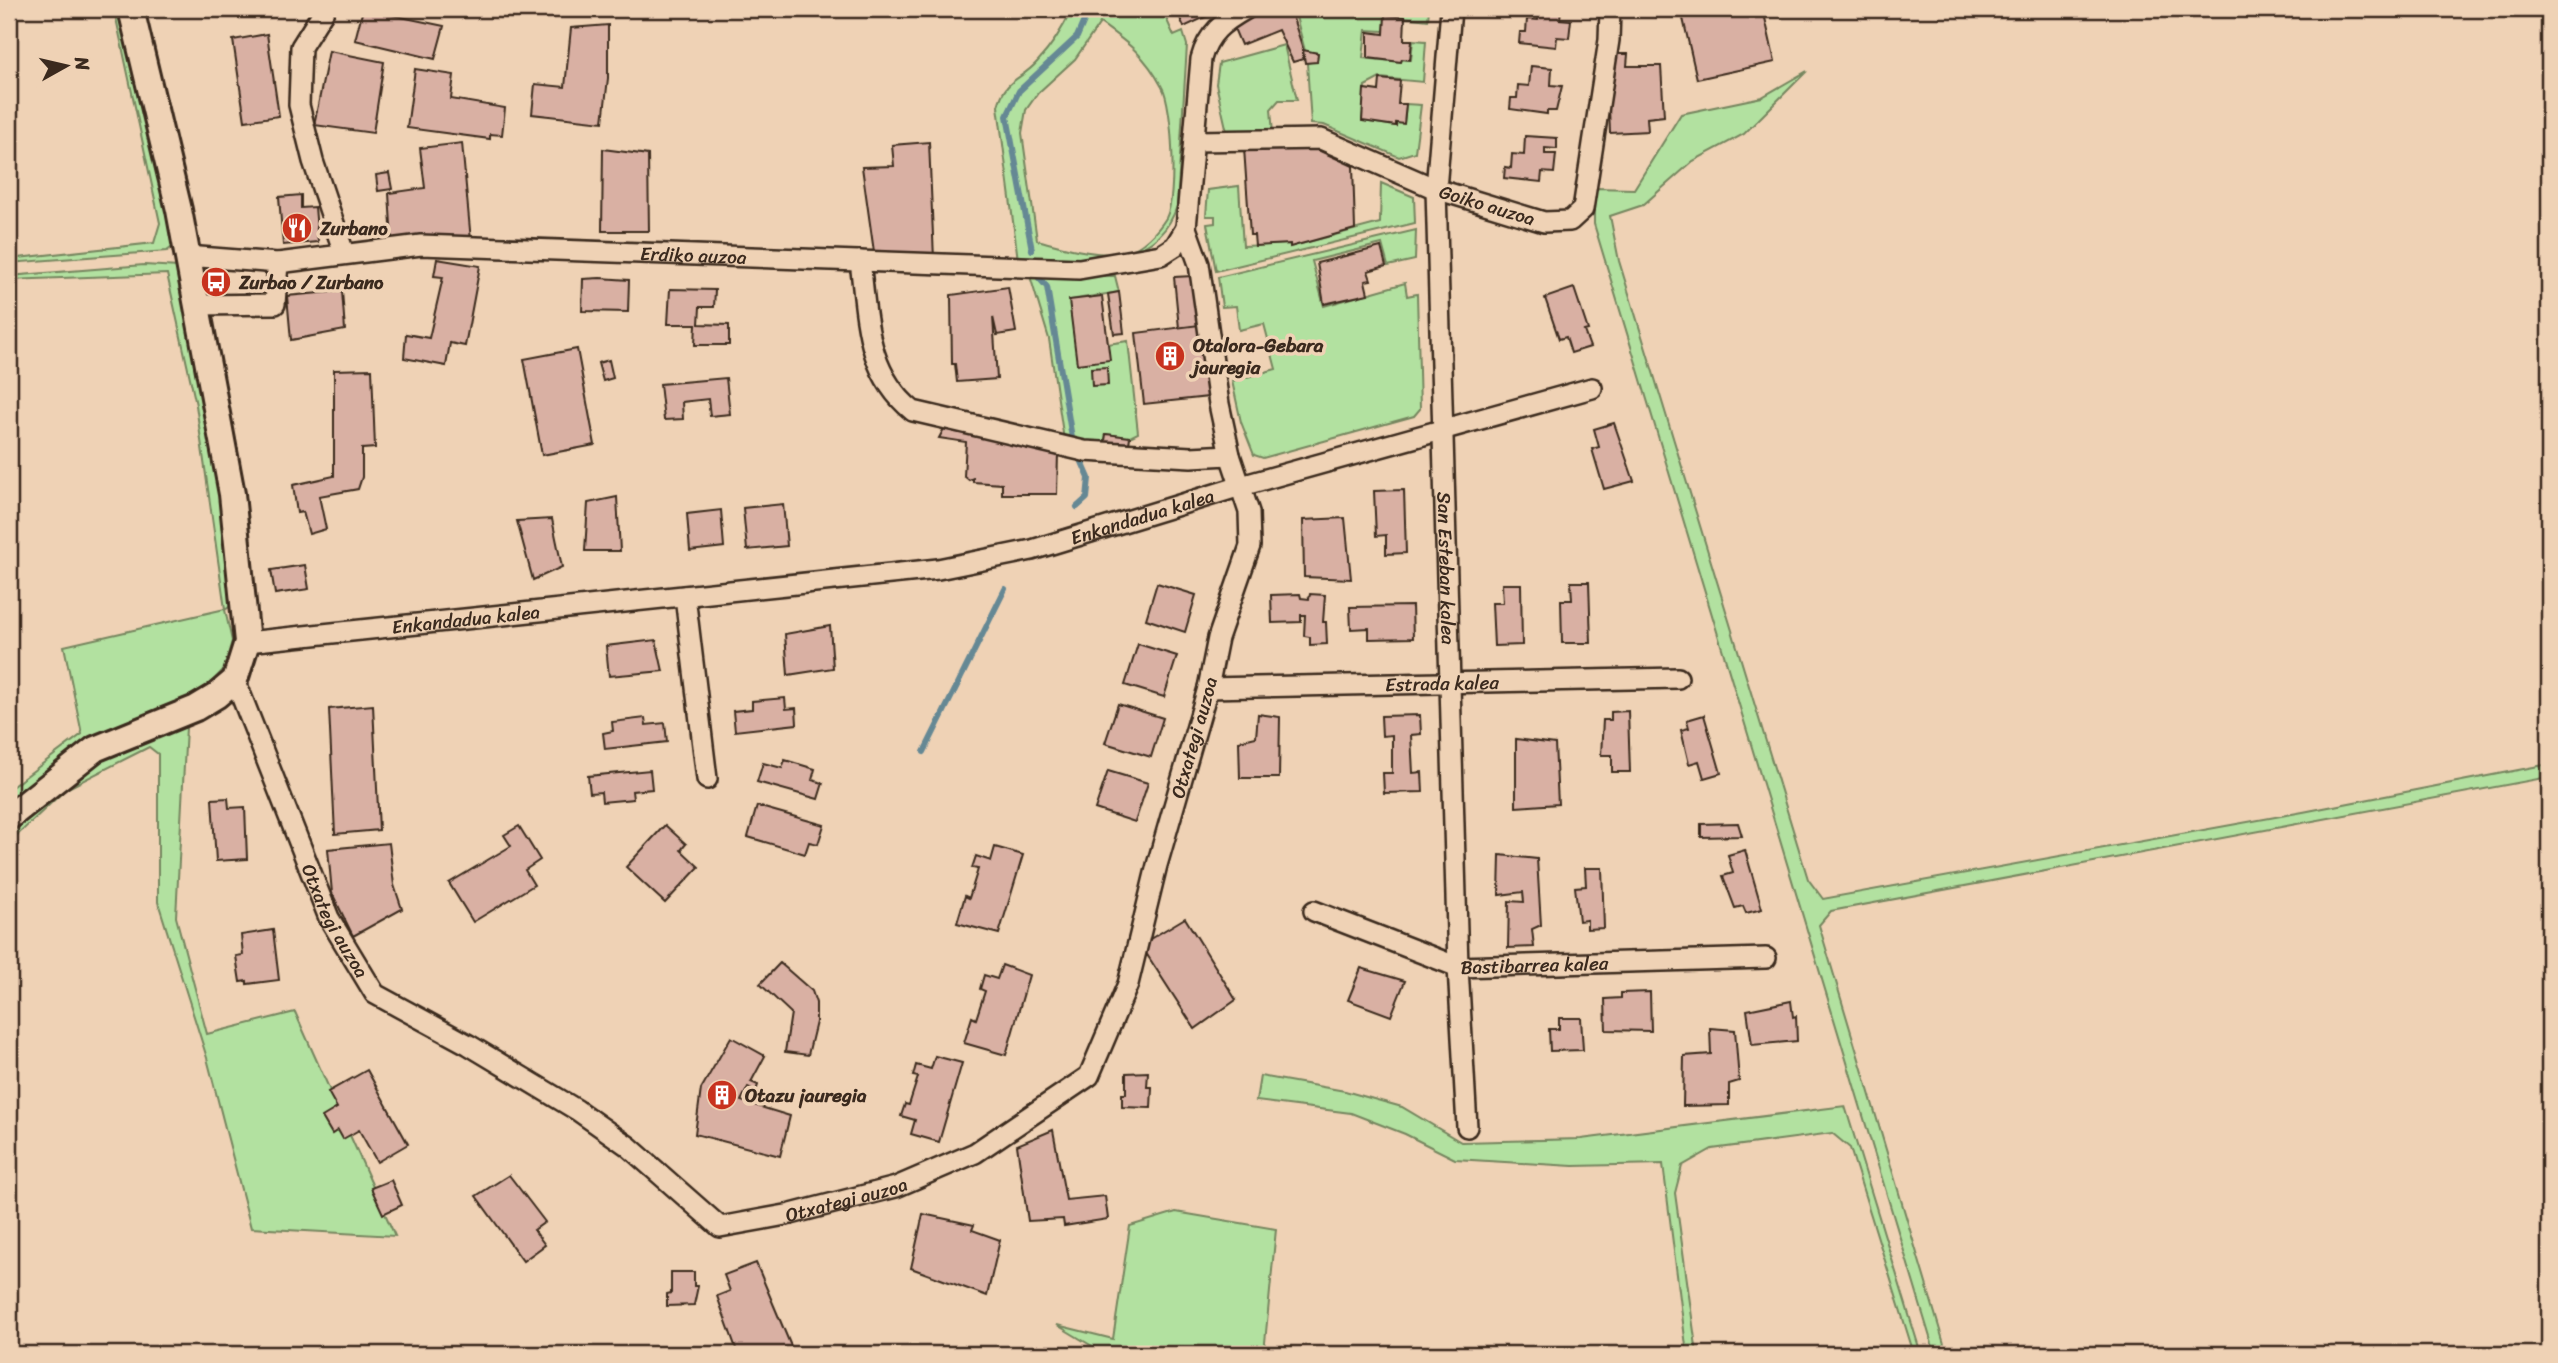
<svg xmlns="http://www.w3.org/2000/svg" width="2558" height="1363" font-family="Sriracha,sans-serif">
  <rect width="100%" height="100%" fill="#efd2b5"/>
  <filter id="ink" filterUnits="userSpaceOnUse"><feTurbulence type="fractalNoise" baseFrequency=".0143" numOctaves="2"/><feDisplacementMap in="SourceGraphic" scale="14" xChannelSelector="R" yChannelSelector="G"/><feConvolveMatrix kernelMatrix="1 2 1 2 8 2 1 2 1" color-interpolation-filters="sRGB"/></filter>
  <g filter="url(#ink)">
    <g fill="#b2e1a0" stroke="#76865f" stroke-width="2" fill-rule="evenodd">
      <path d="M114,9H125L175,245L167,251L9,263V259L154,243L160,223Z"/>
      <path d="M1072,9H1162L1174,36L1183,32L1187,45L1177,206C1155,274 1074,257 1018,260L998,106C1006,77 1021,81 1038,61C1053,45 1063,28 1072,9ZM1100,23C1128,43 1145,55 1162,87C1173,106 1177,199 1166,218C1158,231 1142,248 1126,252C1098,258 1064,247 1037,240L1022,133L1026,110L1038,93L1075,59Z"/>
      <path d="M1294,9H1429L1428,20L1386,15L1384,31L1366,30L1363,58L1401,62L1402,59L1411,60L1413,40L1426,41L1423,82L1380,78L1365,86L1362,121L1395,126L1396,123H1404L1406,104L1421,105L1415,152L1399,157L1324,125L1311,124L1307,63L1316,61L1318,53L1305,51Z"/>
      <path d="M1284,45L1297,100H1279L1271,109L1273,134L1227,132L1216,84L1219,63Z"/>
      <path d="M1807,71L1744,134L1693,161L1643,205L1610,216L1619,261L1808,879L1823,899L2303,812L2549,764V777L1831,911L1819,925L1947,1354H1935L1594,224V188L1634,189L1681,114L1762,97Z"/>
      <path d="M1381,183L1414,197L1415,223L1216,271L1207,224L1215,223V216H1206L1208,190L1239,186L1243,246L1290,244V247L1380,223Z"/>
      <path d="M1416,230L1415,260L1388,266L1382,244L1312,261L1324,306L1405,283L1407,296L1417,294L1420,409L1414,416L1263,458L1254,455L1241,422L1232,381L1276,369L1264,324L1239,330L1236,306L1222,307L1218,277Z"/>
      <path d="M144,265L179,267L229,547L235,603L225,610L232,641L224,669L206,688L177,705L127,722L84,744L9,802V789L82,734L64,646L225,609L196,405L167,274L9,280V276Z"/>
      <path d="M1030,276H1115L1119,292L1070,300L1108,344L1128,341L1138,433L1130,437L1106,434L1104,447L1064,440L1049,339Z"/>
      <path d="M186,727L176,917L207,1034L295,1012L395,1236L251,1228L207,1058L158,902V754L149,747L66,789L9,843V827C58,788 121,731 186,727Z"/>
      <path d="M1260,1076L1345,1091L1402,1107L1461,1142L1581,1139L1845,1106L1921,1354H1914L1850,1148L1832,1133L1712,1149L1682,1166L1675,1193L1697,1354H1687L1663,1164L1573,1166L1455,1159L1405,1134L1351,1113L1256,1101Z"/>
      <path d="M1176,1212L1276,1229L1264,1353L1138,1345L1124,1354H1099L1092,1346L1057,1325L1113,1339L1130,1226Z"/>
    </g>
    <g fill="none" stroke-linecap="round" stroke-linejoin="round">
      <g stroke="#658894" stroke-width="6">
        <path d="M1032,250L1007,116L1019,91L1077,37L1089,9"/>
        <path d="M1038,277L1047,287L1072,438"/>
        <path d="M1077,507L1087,498L1089,478L1082,462"/>
        <path d="M924,752L1005,589"/>
      </g>
    </g>
    <g fill="#d9b0a3" stroke="#3b2a1e" stroke-width="2">
      <path d="M363,9L444,26L435,59L355,40Z"/>
      <path d="M1176,9H1217L1216,12L1184,27Z"/>
      <path d="M1261,9H1290L1303,49V59L1293,62L1278,30L1241,45L1233,26L1258,15L1256,11Z"/>
      <path d="M1539,9H1561L1560,19L1571,20L1569,38L1557,37L1556,47L1519,43L1520,32H1526L1527,19L1538,20Z"/>
      <path d="M1708,9H1763L1775,62L1697,79L1682,14Z"/>
      <path d="M1385,15L1405,17L1404,40H1412L1410,60L1402,59L1401,62L1368,58V32L1384,34Z"/>
      <path d="M608,25V78L603,122L532,114L535,84L565,87L571,28Z"/>
      <path d="M267,34L279,116L245,121L233,40Z"/>
      <path d="M1303,50L1318,53L1317,62L1305,63Z"/>
      <path d="M329,51L384,62L373,133L314,125Z"/>
      <path d="M1614,54H1628L1627,66H1661L1664,116L1647,118L1648,131L1610,133L1608,81Z"/>
      <path d="M1531,66L1552,68L1551,85L1562,86L1556,111H1547V114L1510,109L1511,98H1517L1518,85L1529,86Z"/>
      <path d="M415,69L454,75L451,99L505,108L502,135L490,134V139L407,128Z"/>
      <path d="M1380,79L1400,81L1398,104H1406L1404,124L1396,123V126L1362,121L1364,89L1379,91Z"/>
      <path d="M1525,136L1557,138V149L1545,148V154H1556L1554,173L1542,172L1541,182L1504,178L1505,167L1511,168L1512,154L1524,155Z"/>
      <path d="M929,142L934,259L874,252L862,167L894,166L892,145Z"/>
      <path d="M462,143L471,241H392L389,193L425,188L420,148Z"/>
      <path d="M1244,148L1318,150L1353,166L1355,229L1290,247V244L1255,246L1254,235H1250Z"/>
      <path d="M603,149L648,155L649,231H602Z"/>
      <path d="M389,173L392,189L378,191L376,175Z"/>
      <path d="M301,195V208L315,207L318,242L283,245L279,197Z"/>
      <path d="M1381,247L1386,266L1368,271L1371,280L1365,281L1368,294L1324,304L1317,263Z"/>
      <path d="M437,259L480,266L465,346L450,343L446,366L404,358L406,334L429,338L443,277L434,276Z"/>
      <path d="M1193,276L1198,326L1179,328L1174,277Z"/>
      <path d="M600,278L629,280L628,312L582,311L583,279Z"/>
      <path d="M1008,287L1016,332L997,335L993,317L997,379L957,382L955,364H952L951,295Z"/>
      <path d="M1574,288L1588,330L1584,331L1590,347L1571,353L1566,337L1559,339L1545,298Z"/>
      <path d="M670,289L715,290L714,307H700L699,324L729,325V345H695L696,324H668Z"/>
      <path d="M342,291L345,330L291,340L287,296Z"/>
      <path d="M1119,292L1124,333L1114,334L1108,294Z"/>
      <path d="M1102,296L1110,360L1077,364L1069,300Z"/>
      <path d="M1199,325L1208,397L1144,404L1136,333Z"/>
      <path d="M577,349L595,445L542,455L524,359Z"/>
      <path d="M609,360L613,378L603,381L598,363Z"/>
      <path d="M1107,367L1108,385L1092,386L1091,368Z"/>
      <path d="M372,369L375,448L362,449V477L358,489L319,496L326,529L309,534L303,512L297,513L293,485L334,476V370Z"/>
      <path d="M726,378L730,414L710,416L708,399L682,402L683,419L664,420L660,384Z"/>
      <path d="M1614,423L1634,481L1604,489L1592,449L1599,447L1594,429Z"/>
      <path d="M946,425L1058,452L1057,494H1002V484L973,482V478L969,480L964,476L966,442L939,438Z"/>
      <path d="M1106,434L1130,437L1128,450L1104,447Z"/>
      <path d="M1404,490L1406,553L1386,554V535L1376,536L1374,491Z"/>
      <path d="M617,497L620,551H585L588,503Z"/>
      <path d="M783,504L787,546L747,550L743,508Z"/>
      <path d="M721,510L724,547L690,551L687,514Z"/>
      <path d="M1345,518L1351,579L1304,577L1303,520Z"/>
      <path d="M552,519L562,567L533,580L517,521Z"/>
      <path d="M305,565L309,589L275,594L271,570Z"/>
      <path d="M1571,582H1589L1591,643H1562L1561,600H1572Z"/>
      <path d="M1157,583L1196,595L1185,632L1146,619Z"/>
      <path d="M1502,584H1521L1522,645L1494,646L1492,603H1503Z"/>
      <path d="M1300,594L1301,598L1309,599L1310,594L1325,595L1323,622H1326L1327,644L1310,645V637L1304,636L1305,615H1301V622L1272,623L1271,595Z"/>
      <path d="M1412,606L1413,638L1369,639V628L1351,629L1350,607Z"/>
      <path d="M830,626L833,668L788,675L785,634Z"/>
      <path d="M656,640L663,671L609,676L606,646Z"/>
      <path d="M1138,644L1177,656L1164,697L1125,685Z"/>
      <path d="M785,698L786,709L796,708L797,724L735,731L733,711L752,709V701Z"/>
      <path d="M1118,704L1163,718L1151,757L1105,743Z"/>
      <path d="M373,705L379,830L335,834L329,709Z"/>
      <path d="M1628,711L1630,772H1612V755H1601L1603,720H1611V712Z"/>
      <path d="M1258,714L1280,717L1279,778H1240L1239,741L1256,737Z"/>
      <path d="M1420,715L1421,734L1411,735L1413,773L1422,772L1423,792L1384,793L1383,773H1392V735L1382,736L1381,716Z"/>
      <path d="M1704,715L1721,773L1704,778L1699,761L1689,764L1681,730L1689,728L1687,720Z"/>
      <path d="M645,718L646,725L665,723L667,742L605,749L603,733L613,731L612,722Z"/>
      <path d="M1516,739L1555,744L1558,804L1516,807Z"/>
      <path d="M785,760L815,769L812,780L823,783L818,799L757,782L763,763L782,768Z"/>
      <path d="M650,770L652,789L632,791L633,799L602,802L601,792L590,793L588,776Z"/>
      <path d="M1108,771L1148,783L1135,822L1095,809Z"/>
      <path d="M228,798L229,808L245,807L247,859L216,861L212,799Z"/>
      <path d="M757,806L824,825L818,844L809,842L805,854L748,837Z"/>
      <path d="M1738,823L1742,836L1701,837V824Z"/>
      <path d="M665,825L686,844L681,850L699,867L665,903L626,867Z"/>
      <path d="M519,826L540,860L525,870L534,885L473,922L449,883L511,846L504,835Z"/>
      <path d="M389,843L394,885L402,909L353,936L332,893L328,849Z"/>
      <path d="M995,847L1023,855L999,934L957,923L965,896L969,898L978,869L972,868L976,856L991,861Z"/>
      <path d="M1745,850L1762,909L1746,913L1743,906L1735,908L1723,876L1733,873L1728,855Z"/>
      <path d="M1500,855L1537,859L1541,925L1532,929L1534,947L1508,948L1509,901L1524,902L1523,892L1499,895Z"/>
      <path d="M1585,868H1602L1604,928L1587,929V920L1579,921L1575,887L1586,886Z"/>
      <path d="M1185,918L1236,1000L1195,1029L1144,950L1145,942Z"/>
      <path d="M273,930L279,980L247,984V981L240,982L236,956L243,955L241,935Z"/>
      <path d="M780,963L812,991L816,1003V1022L808,1055L785,1052L791,1013L760,984Z"/>
      <path d="M1002,965L1029,975L1006,1055L964,1043L972,1017L976,1019L985,991L980,989L984,975L997,979Z"/>
      <path d="M1361,968L1405,981L1391,1016L1348,1000Z"/>
      <path d="M1650,992L1651,1031L1606,1030L1605,999L1621,998V993Z"/>
      <path d="M1791,1001L1793,1017L1796,1016L1797,1041L1752,1045L1747,1010Z"/>
      <path d="M1559,1018H1581L1583,1050L1550,1051L1549,1029H1559Z"/>
      <path d="M1710,1028L1735,1030L1739,1081L1729,1084V1105L1683,1106L1684,1056L1711,1054Z"/>
      <path d="M731,1037L765,1056L751,1082L758,1085L756,1091L748,1087L741,1101L790,1116L780,1156L695,1134L701,1089Z"/>
      <path d="M935,1056L962,1063L939,1142L911,1134L915,1120L901,1116L905,1104L909,1105L918,1077L913,1076L916,1065L931,1069Z"/>
      <path d="M367,1070L408,1144L377,1162L359,1130L343,1139L338,1130L332,1134L322,1117L337,1108L328,1092Z"/>
      <path d="M1148,1072L1147,1087H1152L1151,1108L1122,1107V1094H1126V1073Z"/>
      <path d="M1053,1130L1066,1200L1105,1196L1108,1219L1064,1226L1063,1219L1028,1221L1017,1145Z"/>
      <path d="M509,1175L545,1222L534,1230L545,1245L523,1261L476,1196Z"/>
      <path d="M391,1180L402,1205L383,1214L371,1188Z"/>
      <path d="M923,1214L974,1225L972,1230L1000,1240L987,1296L911,1268Z"/>
      <path d="M756,1263L793,1351L785,1354L762,1352L738,1354L717,1296L730,1291L724,1275Z"/>
      <path d="M671,1272H694V1286H698L694,1305L667,1306V1294L671,1293Z"/>
    </g>
    <g fill="none" stroke-linecap="round" stroke-linejoin="round">
      <g stroke="#3b2a1e" stroke-width="24">
        <g id="minor">
          <path d="M325,9L301,47L299,105L313,161L344,253"/>
          <path id="s1" d="M1451,9L1436,189L1458,967L1467,1127"/>
          <path id="s2" d="M1194,141L1321,139L1436,189L1544,222L1570,221L1583,209L1609,40L1610,9"/>
          <path id="s3" d="M187,256L278,263L421,245L1079,269L1161,255L1175,246L1186,228"/>
          <path d="M860,261C867,317 866,373 913,411L1084,451L1191,457L1230,455"/>
          <path d="M196,305L275,304L278,263"/>
          <path d="M685,596L707,779"/>
          <path id="s4" d="M247,642L938,569L1032,550L1241,486L1592,388"/>
          <path id="s5" d="M235,680L329,918L375,994L469,1045L577,1110L628,1146L720,1227L791,1214L896,1187L975,1153L1089,1076L1128,984L1157,865L1208,688L1218,638L1250,546L1249,512L1230,455L1219,404L1199,264L1186,228L1201,59C1208,33 1223,22 1246,9"/>
          <path id="s6" d="M1208,688L1678,678"/>
          <path id="s7" d="M1314,911L1458,967L1766,958"/>
        </g>
      </g>
      <g stroke="#3b2a1e" stroke-width="30">
        <path id="tertiary" d="M9,817L95,749L196,708L216,696L235,680L247,642L232,494L179,210L131,9"/>
      </g>
      <use href="#minor" stroke="#efd2b5" stroke-width="19"/>
      <use href="#tertiary" stroke="#efd2b5" stroke-width="24"/>
    </g>
  </g>
  <defs>
    <g id="restaurant-disc" transform="scale(1.575)"><circle r="9.5" fill="#c8321e" stroke="#efd2b5"/><path d="M-5-6h1v4h1v-4h1v4h1v-4h1v5L-1.5 .5V6h-2V.5L-5-1ZM5-6V6H3V1.5H1.5Q1.5-4 5-6Z" fill="#fff"/></g>
    <g id="bus-disc" transform="scale(1.575)"><circle r="9.5" fill="#c8321e" stroke="#efd2b5"/><path d="M-5-6H5V4H4V6H2V4H-2V6H-4V4H-5ZM-3.5-4V0h7V-4ZM-3.5 1.2v1.5H-2V1.2ZM2 1.2v1.5H3.5V1.2Z" fill="#fff"/></g>
    <g id="building-disc" transform="scale(1.575)"><circle r="9.5" fill="#c8321e" stroke="#efd2b5"/><path d="M-4-6H4V6H1V3H-1V6H-4ZM-2.5-4.3h1.7v1.8h-1.7ZM.8-4.3h1.7v1.8H.8ZM-2.5-1h1.7V.8h-1.7ZM.8-1h1.7V.8H.8Z" fill="#fff"/></g>
  </defs>
  <g fill-rule="evenodd">
    <use href="#restaurant-disc" x="297" y="228"/>
    <use href="#bus-disc" x="216" y="282"/>
    <use href="#building-disc" x="1170" y="356"/>
    <use href="#building-disc" x="722" y="1095"/>
  </g>
  <g text-anchor="middle" dominant-baseline="central" stroke-width="7" stroke-linejoin="round" paint-order="stroke">
    <g font-size="19" fill="#3b2a1e" stroke="#efd2b5">
      <text stroke="none"><textPath href="#s2" startOffset="306">Goiko auzoa</textPath></text>
      <text stroke="none"><textPath href="#s3" startOffset="508">Erdiko auzoa</textPath></text>
      <text stroke="none"><textPath href="#s4" startOffset="906">Enkandadua kalea</textPath></text>
      <text stroke="none"><textPath href="#s1" startOffset="560">San Esteban kalea</textPath></text>
      <text stroke="none"><textPath href="#s4" startOffset="220">Enkandadua kalea</textPath></text>
      <text stroke="none"><textPath href="#s6" startOffset="234">Estrada kalea</textPath></text>
      <text stroke="none"><textPath href="#s5" startOffset="1522">Otxategi auzoa</textPath></text>
      <text stroke="none"><textPath href="#s5" startOffset="261">Otxategi auzoa</textPath></text>
      <text stroke="none"><textPath href="#s7" startOffset="231">Bastibarrea kalea</textPath></text>
      <text stroke="none"><textPath href="#s5" startOffset="892">Otxategi auzoa</textPath></text>
    </g>
    <g font-size="19" font-weight="bold" fill="#3b2a1e" stroke="#efd2b5" text-anchor="start">
      <text x="320" y="228">Zurbano</text>
      <text x="239" y="282">Zurbao / Zurbano</text>
      <text x="1193" y="345">Otalora-Gebara<tspan x="1193" dy="22">jauregia</tspan></text>
      <text x="745" y="1095">Otazu jauregia</text>
    </g>
  </g>
  <rect width="2558" height="1363" fill="none" stroke="#efd2b5" stroke-width="35"/>
  <rect x="18" y="18" width="2523" height="1328" fill="none" stroke="#3b2a1e" stroke-width="2.5" filter="url(#ink)"/>
  <g transform="translate(66 66) rotate(82)" stroke="#efd2b5" stroke-width="5" paint-order="stroke">
  <path d="M0-5L12 26L0 18L-12 26Z" fill="#3b2a1e"/>
  <text y="-10" font-size="19" font-weight="bold" text-anchor="middle" fill="#3b2a1e">N</text>
  </g>
</svg>
